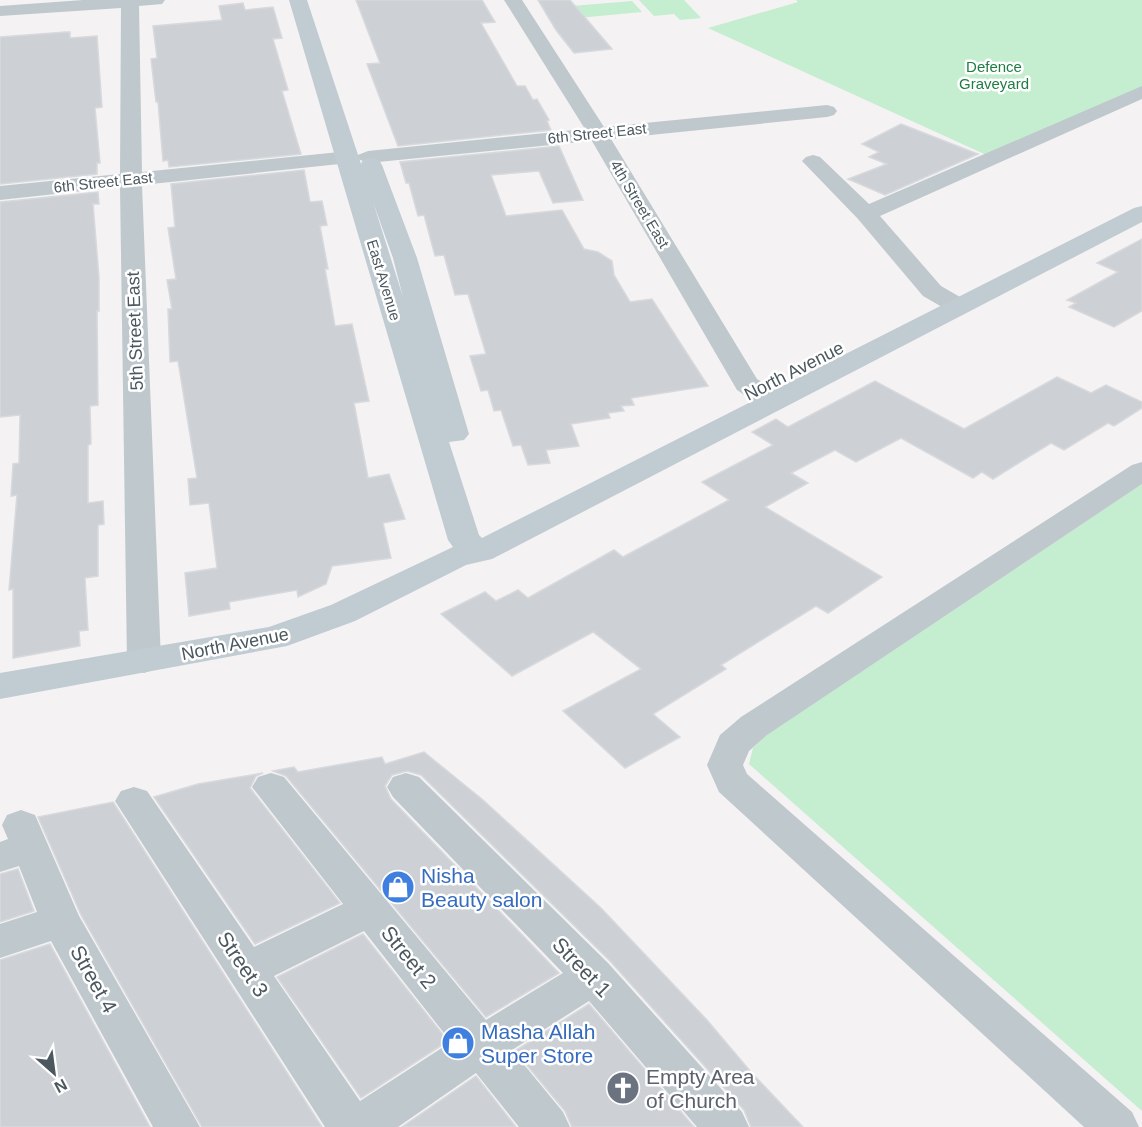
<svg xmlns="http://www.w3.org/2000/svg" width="1142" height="1127" font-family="Helvetica,sans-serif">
  <rect width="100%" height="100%" fill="#f4f2f3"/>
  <g fill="#c5edd0">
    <path d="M639,0H684L701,18L680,20L674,14L654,16Z"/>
    <path d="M796,0H1142V92L993,158L708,28L798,2Z"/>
    <path d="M632,1L642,12L567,19L559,7Z"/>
    <path d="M1142,484V1111L749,764L753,748L770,732Z"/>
  </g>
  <g fill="#cdd0d4" stroke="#d7d9dd" stroke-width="1.5">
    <path d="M356,0H482L495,22L481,23L517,86H525L533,100L537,99L549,120L547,121L551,130L398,146L367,64L380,63Z"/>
    <path d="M538,0H570L612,49L574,53L556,30Z"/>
    <path d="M243,3L245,10L273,7L282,38L273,39L288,90L282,91L301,154L169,167L168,160L163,161L158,102H156L151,59L157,58L153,26L222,20L219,6Z"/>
    <path d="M66,32H70V38L97,36L102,107L95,108L100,163H97V174L0,184V37Z"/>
    <path d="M901,124L978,154L885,195L848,179L887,164L869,157L879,152L862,144Z"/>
    <path d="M559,146L583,200L553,203L539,171L491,175L506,216L562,210L584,249L598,252L612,261L614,275L630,302L652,299L708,386L631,398L634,405L621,406L624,411L608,413L610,418L571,424L579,446L546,450L550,463L528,465L521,445L513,446L501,410L494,411L488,390L481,391L470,356L486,354L468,294L455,295L444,255L435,256L424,215L418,216L409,183H406L400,162Z"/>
    <path d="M304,170L310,202L322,201L327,225L320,226L328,269H325L335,326L352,324L369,401L354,403L368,478L389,474L405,519L383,523L391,558L332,566L326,584L298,597L297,590L229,602L230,609L189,616L185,573L217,568L209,503L190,505L188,479L197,478L178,361L170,362L168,309H172L167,280L176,279L168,228L175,227L171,184Z"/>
    <path d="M98,192L99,204H93L99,278V311H97L98,405L90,406L91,444L88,445V503L103,501L104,524L98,525V576L85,578L88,630L79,631L80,646L13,658V589L9,590L17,495L11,496L13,464L19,463L20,415L0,417V202Z"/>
    <path d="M1142,239V311L1114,327L1069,307L1076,303L1067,300L1118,272L1097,263Z"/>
    <path d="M1057,377L1091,393L1106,385L1142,402V408L1114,426L1108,423L1064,450L1051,443L993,479L982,472L973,478L901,438L856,462L835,450L791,473L808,483L765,507L882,577L828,613L816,606L721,665L726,669L653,714L680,737L625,768L563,711L641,669L593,632L512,676L441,614L485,592L496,601L518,590L528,598L614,550L623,557L729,500L702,482L773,445L752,432L776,419L788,427L875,381L964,429Z"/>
    <path d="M424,752L483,800L601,908L707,1020L751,1072L803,1127H751L744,1110L610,961L421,775L407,771L392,775L385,786L391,799L559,973L486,1017L286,776L273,771L294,767L298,772L382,757L385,764Z"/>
    <path d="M263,773L256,776L250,788L340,903L255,944L154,797L198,784Z"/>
    <path d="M113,802L322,1127H202L81,915L38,817Z"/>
    <path d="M18,869L34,911L0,922V874Z"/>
    <path d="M363,934L448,1041L361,1098L277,977Z"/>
    <path d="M50,944L150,1127H0V960Z"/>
    <path d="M589,1004L694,1127H572L565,1111L515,1051Z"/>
    <path d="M476,1076L516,1127H402Z"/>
  </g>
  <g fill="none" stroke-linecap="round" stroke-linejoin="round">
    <g fill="#bfc8cd" fill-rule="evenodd">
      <path d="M83,0H165L162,4L139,6L142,172L349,151L358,155L368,151L585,129L504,0H522L604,127L827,105L834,107L837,111L834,115L827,117L611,139L757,379L783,395L787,401L783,407C764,411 752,400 737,390L592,141L368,163L358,159L349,163L142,185L161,661L156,669L144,673L132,669L127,661L120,187L0,200V186L120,174L121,8L0,16V6Z"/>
      <path d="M1142,86V99L880,216L941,286L967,301L970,306L967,311L958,313L949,311L923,296L858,219L802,161L806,157L813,155L820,157L869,204Z"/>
      <path d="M1142,462V484L767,735L749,751L743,765L747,774L1132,1112L1139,1127H1084L719,792L707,765L720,735L741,717L1132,465Z"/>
      <path d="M271,773L284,777L486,1020L563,973L393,797L387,787L393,777L406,773L419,777L608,963L742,1112L749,1127H697L589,1001L512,1050L563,1112L570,1127H519L476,1073L398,1127H325L115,801L121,791L134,787L147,791L254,947L343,904L252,787L258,777ZM364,931L451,1042L360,1101L274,976Z"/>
      <path d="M21,810L35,815L79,916L200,1127H153L51,941L0,958V924L37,912L19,866L0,872V842L8,839L2,825L7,815Z"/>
    </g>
    <path fill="#c0cbd2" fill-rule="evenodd" d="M289,0H307L361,164L363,160L371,158L379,160L382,165L417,258L469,434L464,440L449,442L479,535L482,538L1134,208L1142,206V222L492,559L466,565L355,621L287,646L0,699V673L269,627L331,605L453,547L448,540ZM373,202L393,258L403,297Z"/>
  </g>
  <defs>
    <g id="shop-disc" transform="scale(1.725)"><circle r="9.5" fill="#3f7fe0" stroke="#fff"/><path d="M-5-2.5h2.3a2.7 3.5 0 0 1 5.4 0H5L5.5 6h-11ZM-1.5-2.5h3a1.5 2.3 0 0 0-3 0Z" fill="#fff"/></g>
    <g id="church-disc" transform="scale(1.725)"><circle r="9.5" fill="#6b7280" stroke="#fff"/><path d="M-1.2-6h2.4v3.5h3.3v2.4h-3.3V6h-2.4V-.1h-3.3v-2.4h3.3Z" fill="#fff"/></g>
  </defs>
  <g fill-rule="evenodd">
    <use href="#shop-disc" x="398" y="887"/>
    <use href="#shop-disc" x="458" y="1043"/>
    <use href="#church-disc" x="623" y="1088"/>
  </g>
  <g text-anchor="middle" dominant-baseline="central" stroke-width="5" stroke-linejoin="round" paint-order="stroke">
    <g font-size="15" fill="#1f7d43" stroke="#fff">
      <text x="994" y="66">Defence<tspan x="994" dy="17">Graveyard</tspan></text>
    </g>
    <g font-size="15" fill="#4b585f" stroke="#fff">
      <text transform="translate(597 133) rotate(-6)">6th Street East</text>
      <text transform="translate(103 182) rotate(-6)">6th Street East</text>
      <text transform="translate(640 204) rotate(59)">4th Street East</text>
      <text transform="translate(384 280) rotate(73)">East Avenue</text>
    </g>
    <g font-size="18" fill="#4b585f" stroke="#fff">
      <text transform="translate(135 331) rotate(-92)">5th Street East</text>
      <text transform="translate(794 371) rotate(-27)">North Avenue</text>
      <text transform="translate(235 644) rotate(-11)">North Avenue</text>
    </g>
    <g font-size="21" fill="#366cbe" stroke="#fff" text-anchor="start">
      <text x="421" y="875">Nisha<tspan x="421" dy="24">Beauty salon</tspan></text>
      <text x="481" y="1031">Masha Allah<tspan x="481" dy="24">Super Store</tspan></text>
    </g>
    <g font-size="21" fill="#4b585f" stroke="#fff">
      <text transform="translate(409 957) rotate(51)">Street 2</text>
      <text transform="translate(243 964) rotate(56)">Street 3</text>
      <text transform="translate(582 967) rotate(46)">Street 1</text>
      <text transform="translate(94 979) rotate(61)">Street 4</text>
    </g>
    <g font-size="21" fill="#5b616d" stroke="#fff" text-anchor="start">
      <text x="646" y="1076">Empty Area<tspan x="646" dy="24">of Church</tspan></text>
    </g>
  </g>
  <g transform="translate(54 1073) rotate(152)" stroke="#ffffff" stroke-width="4.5" paint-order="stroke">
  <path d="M0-4.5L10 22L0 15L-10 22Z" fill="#4b585f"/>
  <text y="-9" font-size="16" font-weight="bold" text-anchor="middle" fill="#4b585f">N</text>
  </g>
</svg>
